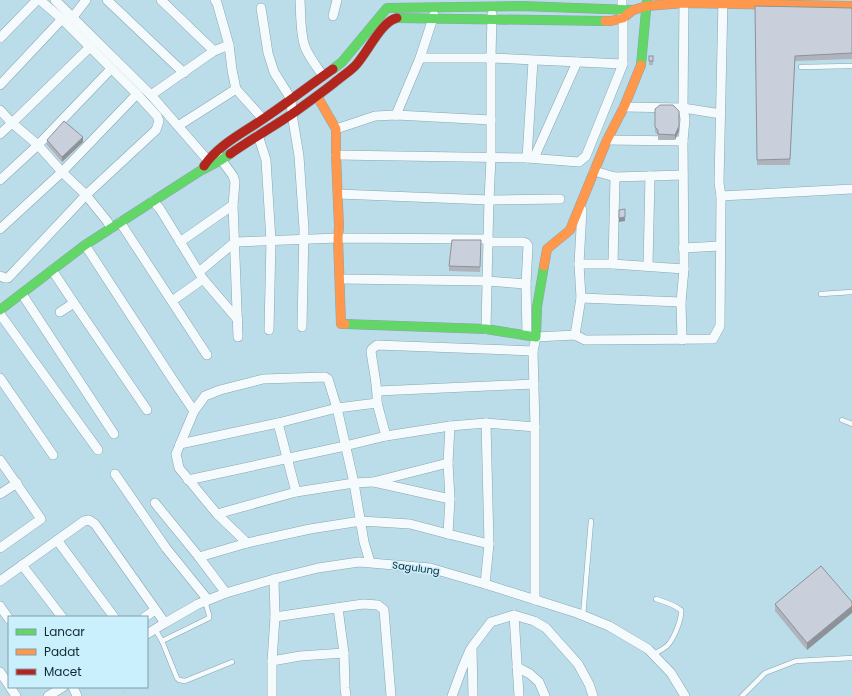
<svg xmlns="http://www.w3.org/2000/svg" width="852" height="696" font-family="Poppins,sans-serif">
  <rect width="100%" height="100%" fill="#bbdde9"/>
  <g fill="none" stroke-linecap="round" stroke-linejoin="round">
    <g stroke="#8aa5af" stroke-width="5.5">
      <g id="lane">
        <path d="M801,67L852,66"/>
        <path d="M821,294L852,292"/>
        <path d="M842,420L852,424"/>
        <path d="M205,601L209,615V618L162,641L177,678L179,680L185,681L232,662"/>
        <path d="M583,616L591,521"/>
        <path d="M155,629L162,641"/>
        <path d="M654,654C658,652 663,649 667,646C674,639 682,619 681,610C673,604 665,602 656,599"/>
        <path d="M742,696L765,673L796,661L852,658"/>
      </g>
    </g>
    <g stroke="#8aa5af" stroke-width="10">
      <g id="street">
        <path d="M55,0L151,95L211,164"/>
        <path d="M107,0L184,73"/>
        <path d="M161,0L214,51"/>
        <path d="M215,0L217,3L229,45L232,70L236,89L263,119"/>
        <path d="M300,0C301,15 300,33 305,47C309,57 317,67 323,76"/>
        <path d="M261,8L268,53L274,72L291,99L292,114L299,156L304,229L302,327"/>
        <path d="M333,16L337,0"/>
        <path d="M73,17L86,0"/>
        <path d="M0,38L37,0"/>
        <path d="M420,58H491L623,64"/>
        <path d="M0,85L62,19"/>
        <path d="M151,95L214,51L229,45"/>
        <path d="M624,107L683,108L721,114"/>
        <path d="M0,110L12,123L38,145L62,172L86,195L107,221L111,228"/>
        <path d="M396,115L420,58L434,15"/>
        <path d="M178,126L236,89"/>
        <path d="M336,129L375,116L396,115L491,120"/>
        <path d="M0,134L12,123L90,47"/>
        <path d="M258,135L266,160L271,241L269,330"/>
        <path d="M607,140L683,141"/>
        <path d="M218,155L233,176L235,182L233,205L238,337"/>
        <path d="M336,155L527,158L579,162L586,156L623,64V18L622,6V0"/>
        <path d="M527,158L533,61"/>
        <path d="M534,158L577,62"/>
        <path d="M594,171L615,177L683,175"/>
        <path d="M0,180L38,145L111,69"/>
        <path d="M338,194L489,200L560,199"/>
        <path d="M721,196L852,189"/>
        <path d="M153,201L160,209L203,279L238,320"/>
        <path d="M120,222L207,355"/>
        <path d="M0,229L62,172L137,94"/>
        <path d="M180,242L233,205"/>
        <path d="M488,242H523L526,243L528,246L526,284L527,335"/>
        <path d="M85,245L173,380L194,411"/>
        <path d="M683,248L720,246"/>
        <path d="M579,264H613L684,269"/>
        <path d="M613,264L615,177"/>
        <path d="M648,266L650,176"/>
        <path d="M52,270L74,303L147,410"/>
        <path d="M199,272L235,242L338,238L488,239"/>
        <path d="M0,276L5,278H8L86,195L156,130L159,121L157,116L137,94L62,19L40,0"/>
        <path d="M340,279L487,281L526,284"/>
        <path d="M22,294L114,434"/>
        <path d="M581,298L681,302"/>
        <path d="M172,301L203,279"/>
        <path d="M60,312L74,303"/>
        <path d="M0,314L98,450"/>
        <path d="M486,329L488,239L489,200L491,158V58L492,14"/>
        <path d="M575,335L581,298L579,264L582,210"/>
        <path d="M682,340L681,302L684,269L683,141L685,119L683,108L684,0"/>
        <path d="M0,378L53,455"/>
        <path d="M378,391L534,384"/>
        <path d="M377,403L386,436L450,426L486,423L535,427"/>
        <path d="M278,423L296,492"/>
        <path d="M180,444L278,423L337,408L377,403C378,386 373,368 371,351L372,349L377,345L533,351"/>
        <path d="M0,460L41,519L0,548"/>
        <path d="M448,463L450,426"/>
        <path d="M115,474L166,548L208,600"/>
        <path d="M188,480L345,446L386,436"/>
        <path d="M374,482L450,499"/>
        <path d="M0,494L17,483"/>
        <path d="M155,503L199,557L226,593"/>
        <path d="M217,514L296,492L354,483L373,482L448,463L450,499L448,534L489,544"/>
        <path d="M57,540L114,617"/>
        <path d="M199,557L247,543"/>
        <path d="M370,562L364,542L354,483L337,408L328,379L325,377L263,379L220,390L205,396L194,411L176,454L179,468L217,514L247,543L310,529L361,521L410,524L448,534"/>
        <path d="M22,565L62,617"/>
        <path d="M0,581L84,521L89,520L95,524L165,623"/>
        <path d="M485,584L489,544L486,423"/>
        <path d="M535,600V427L533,351L536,337L575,335L585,340L713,339L720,326L721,196L719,183L723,0"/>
        <path d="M0,606L9,619"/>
        <path d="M338,608L344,653L345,688L346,696"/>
        <path d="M514,615L519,696"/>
        <path d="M145,617L155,610"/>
        <path d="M275,617L363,604L378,605L384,610L391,696"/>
        <path d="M147,634L165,623L198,604L226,593L274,579L318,568L359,562L430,568L485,584L577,613L609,626L648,649L671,673L685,696"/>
        <path d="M272,661L300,656L344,653"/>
        <path d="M517,667L530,674L539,682L545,696"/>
        <path d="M0,672L9,685"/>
        <path d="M10,687L16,696"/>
        <path d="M73,687L77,696"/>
        <path d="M48,696L63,687"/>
        <path d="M272,696V661L275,617L274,579"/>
        <path d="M452,696L462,669L470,650"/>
        <path d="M473,696L472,647L491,622L514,615L534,621L546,628L578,664L589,684L593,696"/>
      </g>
    </g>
    <g stroke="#8aa5af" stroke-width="10">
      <g id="fast">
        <path d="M397,18L605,21"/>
        <path d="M641,65L647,0"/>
        <path d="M333,69L342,62L387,8L521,6L633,10"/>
        <path d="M0,310L85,245L200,171L221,160L230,154"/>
        <path d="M345,324L486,329L536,337L537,307L544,266"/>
      </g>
    </g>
    <g stroke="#8aa5af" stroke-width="10">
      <g id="slow">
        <path d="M605,21H611L623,18L633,10L647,6L684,3L852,6"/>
        <path d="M317,96L336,129V155L339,227L338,238L341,324H345"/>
        <path d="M544,266L547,249L570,230L607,140L624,107L641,65"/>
      </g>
    </g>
    <g stroke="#8aa5af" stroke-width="10">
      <g id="jam">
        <path d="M230,154C250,140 271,128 292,114C306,104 320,94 334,83C341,77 349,72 355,66C367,54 381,21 397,18"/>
        <path d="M204,166C218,145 243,133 263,119C287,103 310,85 333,69"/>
      </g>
    </g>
    <path stroke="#c4ced1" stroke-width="1.5" stroke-dasharray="2 3" stroke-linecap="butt" d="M121,687L126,696"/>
    <use href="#lane" stroke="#f5fafc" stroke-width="4.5"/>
    <use href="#street" stroke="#f5fafc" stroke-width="9"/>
    <use href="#fast" stroke="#63d668" stroke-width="9"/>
    <use href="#slow" stroke="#ff974d" stroke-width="9"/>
    <use href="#jam" stroke="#b3261e" stroke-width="9"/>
  </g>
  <g fill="#aeb3bc">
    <path d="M755,6L852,8V59L795,61L790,165H757Z"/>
    <path d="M653,56V65H649V61Z"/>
    <path d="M655,109L679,111V131L675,140H658V135L655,132Z"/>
    <path d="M47,140L83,142L62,162L47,145Z"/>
    <path d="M481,240L480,272L449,271V266Z"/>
    <path d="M821,566L807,650L775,611V604Z"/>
  </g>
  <g fill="#8d9299">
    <path d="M679,126V131L675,140V135Z"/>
    <path d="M83,137V142L62,162V157Z"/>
    <path d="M625,217V221L619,222V218Z"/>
    <path d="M852,606V613L807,650V643Z"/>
  </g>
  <g fill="#cad0db" stroke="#8d9299">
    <path d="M755,6L852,8V53L795,56L790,159L757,160Z"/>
    <rect x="649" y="56" width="4" height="5"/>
    <path d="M660,105H673L679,111V126L675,135L658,134V130L655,127V109Z"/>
    <path d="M64,121L83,137L62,157L47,140Z"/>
    <path d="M625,209V217L619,218V210Z"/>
    <path d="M452,240H481L480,267L449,266Z"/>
    <path d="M821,566L852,602V606L807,643L775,604Z"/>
  </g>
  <g text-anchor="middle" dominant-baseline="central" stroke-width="3" stroke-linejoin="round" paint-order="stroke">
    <g font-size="10" fill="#102a32" stroke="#caeffd">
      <text transform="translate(416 568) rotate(8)">Sagulung</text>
    </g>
  </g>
  <rect x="8" y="616" width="140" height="72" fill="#caeffd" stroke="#80a0ac"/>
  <rect x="16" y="629" width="20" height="6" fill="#63d668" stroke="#80a0ac"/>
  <text x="44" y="636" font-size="12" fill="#102a32">Lancar</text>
  <rect x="16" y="649" width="20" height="6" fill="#ff974d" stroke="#80a0ac"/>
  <text x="44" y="656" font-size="12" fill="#102a32">Padat</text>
  <rect x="16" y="669" width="20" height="6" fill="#b3261e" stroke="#80a0ac"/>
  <text x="44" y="676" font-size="12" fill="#102a32">Macet</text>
</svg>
